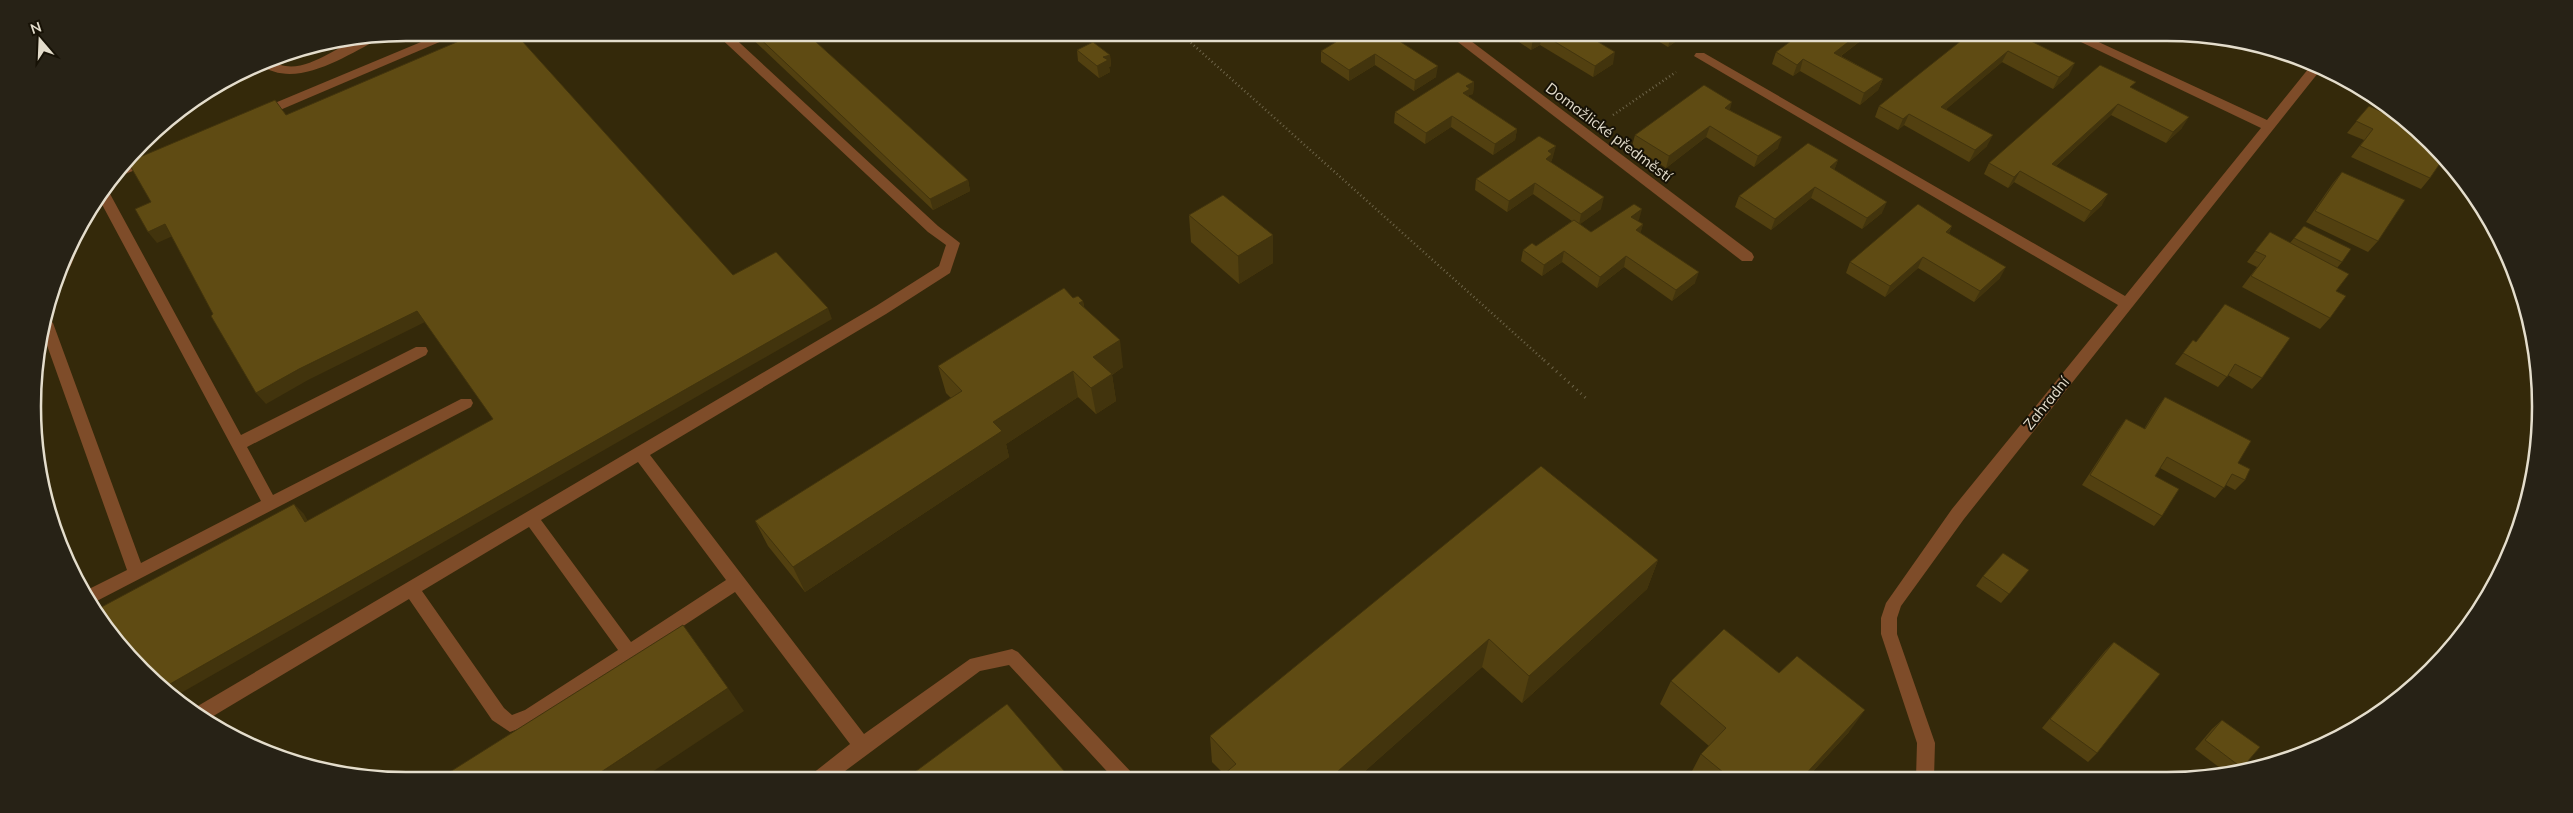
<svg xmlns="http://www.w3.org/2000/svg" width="2573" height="813" font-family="Mulish,sans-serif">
  <rect width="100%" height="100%" fill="#34290a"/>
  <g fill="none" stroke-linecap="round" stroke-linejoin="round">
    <g stroke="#6e654a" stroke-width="2.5" stroke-dasharray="1 3" stroke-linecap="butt">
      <path d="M1179,32L1545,361"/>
      <path d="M1613,115L1676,72"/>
    </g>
    <path stroke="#6e654a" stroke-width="3" stroke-dasharray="1 4.5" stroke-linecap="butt" d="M1544,360L1588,400"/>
    <g fill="#7e4c29" fill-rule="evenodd">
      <path d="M445,32H463L266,116L262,117L256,113L258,110Z"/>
      <path d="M714,32H728L938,226L960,243L950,273L886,314L650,455L864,734L970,659L1012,649L1018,652L1132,773L1135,779H1114L1009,665L980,671L833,780H809L812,774L850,744L735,592L537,722L510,732L492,720L409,599L205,721L191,710L876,306L939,266L946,245L928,232ZM638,462L726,580L631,642L541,520ZM529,527L618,650L525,710L512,715L504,708L422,591Z"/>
      <path d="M1445,32H1459L1752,253L1754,257L1752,261H1742Z"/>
      <path d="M2060,32H2077L2267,120L2313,63L2322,68L1964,519L1901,606L1897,618V634L1935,743L1934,778H1916L1917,743L1881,634V618L1886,603L1952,509L2118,305L1694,56L1696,53H1704L2125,296L2261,128Z"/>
      <path d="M380,35L379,39C345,56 295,91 259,64L269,59C300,82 335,45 364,37C369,35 375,36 380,35Z"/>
      <path d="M148,156L154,160L153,163L120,176L112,177L123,165Z"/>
      <path d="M104,188L109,192L241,435L416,347H426L428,351L426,355L247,447L273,495L461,399H471L473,403L471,407L91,604L85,591L127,570L43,334L48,318L53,323L141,563L261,501L98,197Z"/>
      <path d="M79,229L83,233L72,263L70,267H63L71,241Z"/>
    </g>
  </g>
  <g fill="#524010">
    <path d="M745,32H805L968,180L970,191L933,210Z"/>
    <path d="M1514,32H1582L1613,64L1593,77L1540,45L1531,50L1513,38Z"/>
    <path d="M1643,32H1689L1668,47Z"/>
    <path d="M1872,32L1841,56L1883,79L1878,90L1860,105L1800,71L1793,76L1772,64L1776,52Z"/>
    <path d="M1938,32H1951L1946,37Z"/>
    <path d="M2027,32L2024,37L2069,75L2053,89L2002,62L1946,109L1987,146L1969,162L1904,125L1898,130L1875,117L1879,106Z"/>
    <path d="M2144,32H2166L2173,33L2163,42Z"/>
    <path d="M1398,35L1394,38L1436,77L1414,91L1375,65L1349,81L1321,62V51Z"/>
    <path d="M1077,50L1110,55L1111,66L1109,67L1110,72L1099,78L1078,61Z"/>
    <path d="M1474,82L1473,94L1469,95V97L1517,129L1515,140L1493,155L1451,127L1425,144L1394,123L1395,112Z"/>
    <path d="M2132,88L2182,128L2166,143L2111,115L2056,166L2102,205L2084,222L2014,182L2008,188L1984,174L1989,163Z"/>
    <path d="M2369,106L2434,155L2430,178L2421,189L2351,157L2364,140L2347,133Z"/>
    <path d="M1730,110L1778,148L1754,167L1706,137L1666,168L1632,146L1635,135Z"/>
    <path d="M1553,157L1552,159L1551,162L1601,209L1580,224L1591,232L1639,220L1637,221L1643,224L1640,233L1695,283L1672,301L1624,267L1597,288L1562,262L1542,276L1521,261L1523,250L1536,246L1572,221L1533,194L1507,212L1475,190L1476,179Z"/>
    <path d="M1838,160L1834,170L1882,213L1862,229L1811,198L1771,230L1735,207L1739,196Z"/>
    <path d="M2342,172L2378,241L2368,252L2306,222L2333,183Z"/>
    <path d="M1189,215L1273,263L1239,284L1191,242Z"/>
    <path d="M1952,226L1949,233L2000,278L1974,302L1918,268L1885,297L1846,273L1850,262Z"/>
    <path d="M2304,226L2342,262L2337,268L2336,291L2330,318L2320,329L2242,287L2257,267L2247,262L2270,232L2290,243Z"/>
    <path d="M1083,301L1084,307L1123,367L1112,375L1116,401L1096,414L1078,397L1006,444L1009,457L805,592L768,546L755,521L951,398L946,393L938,366Z"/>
    <path d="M2193,340L2262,378L2252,389L2228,375L2218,387L2175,364Z"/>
    <path d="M2165,397L2238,463L2245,480L2235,490L2226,485L2215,498L2160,468L2155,476L2162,516L2154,526L2082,485L2118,430L2126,419L2144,429L2157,408Z"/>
    <path d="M1658,560L1647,589L1522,703L1482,667L1356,779H1223V775L1224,774L1212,762L1210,736Z"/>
    <path d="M1983,576L2021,580L2001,603L1976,586Z"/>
    <path d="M2114,642L2097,753L2088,762L2042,728L2105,651Z"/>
    <path d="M1779,673L1849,732L1807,778H1693L1690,775L1701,754L1709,746L1660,704L1671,681Z"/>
    <path d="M2222,720L2242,768L2239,770L2228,774L2195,749L2212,729Z"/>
  </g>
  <g fill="#42340d">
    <path d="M1388,32H1398V35L1386,45L1387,33Z"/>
    <path d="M1676,32H1689L1668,47L1671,36Z"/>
    <path d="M1861,32H1872L1830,64L1834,53Z"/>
    <path d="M2169,33H2173L2163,42Z"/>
    <path d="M1542,34L1540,45L1531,50L1533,39Z"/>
    <path d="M2008,51L2002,62L1936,118L1941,107Z"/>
    <path d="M1615,52L1613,64L1593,77L1595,66Z"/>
    <path d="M1375,54V65L1349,81V70Z"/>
    <path d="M1110,55L1111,66L1109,67L1110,72L1099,78L1097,66L1103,57Z"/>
    <path d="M1803,59L1800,71L1793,76L1797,65Z"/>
    <path d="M2075,63L2069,75L2053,89L2059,77Z"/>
    <path d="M1438,66L1436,77L1414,91L1415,80Z"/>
    <path d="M247,71L251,78L209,95Z"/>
    <path d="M1883,79L1878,90L1860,105L1864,93Z"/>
    <path d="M1474,82L1473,94L1469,95L1468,100L1463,93L1466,86Z"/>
    <path d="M1732,102L1729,113L1725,108Z"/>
    <path d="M2118,104L2111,115L2046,175L2052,164Z"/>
    <path d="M1909,114L1904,125L1898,130L1903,119Z"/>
    <path d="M1452,116L1451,127L1425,144L1426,133Z"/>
    <path d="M2189,117L2182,128L2166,143L2173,132Z"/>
    <path d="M1710,126L1706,137L1666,168L1669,156Z"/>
    <path d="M1517,129L1515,140L1493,155L1495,144Z"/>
    <path d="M1993,135L1987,146L1969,162L1975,150Z"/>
    <path d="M1782,137L1778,148L1754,167L1758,156Z"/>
    <path d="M1556,146L1553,157L1552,159L1550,165L1544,170L1548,151Z"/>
    <path d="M1838,160L1834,171L1830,167Z"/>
    <path d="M2020,171L2014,182L2008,188L2014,177Z"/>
    <path d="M968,180L970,191L933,210L930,199Z"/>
    <path d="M1535,183L1533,194L1507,212L1509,201Z"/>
    <path d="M1815,187L1811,198L1771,230L1775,219Z"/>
    <path d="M2108,194L2102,205L2084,222L2091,211Z"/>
    <path d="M1604,197L1601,209L1579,225L1581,214Z"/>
    <path d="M1887,202L1882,213L1862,229L1867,218Z"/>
    <path d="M1642,209L1639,220L1628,228L1631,217Z"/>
    <path d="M165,224L175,235L157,243L148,232Z"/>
    <path d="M1643,224L1640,235L1636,230Z"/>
    <path d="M1952,226L1947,237L1946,232Z"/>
    <path d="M1273,235V263L1239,284L1238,256Z"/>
    <path d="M1564,251L1562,262L1542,276L1544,265Z"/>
    <path d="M1626,256L1624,267L1597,288L1600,277Z"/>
    <path d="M1923,257L1918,268L1885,297L1890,286Z"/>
    <path d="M2006,267L2000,278L1974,302L1980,291Z"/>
    <path d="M1699,272L1695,283L1672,301L1676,290Z"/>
    <path d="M1083,301L1087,328L1079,303Z"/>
    <path d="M828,308L832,319L174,697L163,688Z"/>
    <path d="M417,311L425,322L308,380L266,404L256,393L299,369Z"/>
    <path d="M1120,340L1123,367L1112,375L1116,401L1096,414L1091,388L1093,357Z"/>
    <path d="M1073,371L1078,397L1006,444L1009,457L805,592L793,567L993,422Z"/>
    <path d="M294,504L304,514L314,532L305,522Z"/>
    <path d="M1658,560L1647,589L1522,703L1529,676Z"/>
    <path d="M1489,639L1482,667L1356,779H1329Z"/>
    <path d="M728,688L744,711L640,780H589Z"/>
    <path d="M1865,710L1849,732L1807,778H1802Z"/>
  </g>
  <g fill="#5f4b13" stroke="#42340d">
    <path d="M480,32H514L733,275L776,252L828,308L163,688L142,671L96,615L94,611L294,504L305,522L493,419L417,311L299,369L256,393L211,316L213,314L165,224L148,232L135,209L151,202L128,162L275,100L286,115Z"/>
    <path d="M753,32H805L968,180L930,199Z"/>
    <path d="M1352,32H1388L1387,33L1438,66L1415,80L1375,54L1349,70L1321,51Z"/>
    <path d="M1523,32H1582L1615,52L1595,66L1542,34L1533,39Z"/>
    <path d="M1665,32H1676L1671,36Z"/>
    <path d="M1803,32H1861L1834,53L1883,79L1864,93L1803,59L1797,65L1776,52Z"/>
    <path d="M1972,32H2026L2021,36L2075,63L2059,77L2008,51L1941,107L1993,135L1975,150L1909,114L1903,119L1879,106Z"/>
    <path d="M1093,42L1110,55L1103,57L1108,60L1097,66L1077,50Z"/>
    <path d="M2100,65L2136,82L2130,87L2189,117L2173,132L2118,104L2052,164L2108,194L2091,211L2020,171L2014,177L1989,163Z"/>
    <path d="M1458,72L1474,82L1466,86L1470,89L1463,93L1517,129L1495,144L1452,116L1426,133L1395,112Z"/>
    <path d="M1704,85L1732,102L1725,108L1782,137L1758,156L1710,126L1669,156L1635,135Z"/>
    <path d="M2369,106L2410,125L2431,142L2438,150L2434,155L2443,159L2430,178L2360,146L2373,129L2356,121Z"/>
    <path d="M1539,136L1556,146L1548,151L1552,154L1546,159L1604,197L1581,214L1535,183L1509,201L1476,179Z"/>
    <path d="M1808,143L1838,160L1830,167L1887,202L1867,218L1815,187L1775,219L1739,196Z"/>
    <path d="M2342,172L2405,200L2378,241L2315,211Z"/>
    <path d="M1223,195L1273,235L1238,256L1189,215Z"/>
    <path d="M1634,204L1642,209L1631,217L1643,224L1636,230L1699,272L1676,290L1626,256L1600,277L1564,251L1544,265L1523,250L1532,243L1536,246L1574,220L1591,232Z"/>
    <path d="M1918,204L1952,226L1946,232L2006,267L1980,291L1923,257L1890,286L1850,262Z"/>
    <path d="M2304,226L2351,249L2342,262L2294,238Z"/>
    <path d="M2270,232L2349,274L2336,291L2346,296L2330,318L2251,276L2266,256L2255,251Z"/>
    <path d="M1064,288L1073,298L1078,296L1083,301L1079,303L1120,340L1093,357L1112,374L1091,388L1073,371L993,422L1002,431L793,567L755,521L962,391L938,366Z"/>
    <path d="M2225,304L2290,338L2262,378L2235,364L2227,377L2183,353L2193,340L2196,342Z"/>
    <path d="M2165,397L2251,441L2238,463L2250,469L2245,480L2232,474L2224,488L2167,457L2155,476L2179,489L2162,516L2090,475L2126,419L2145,429Z"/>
    <path d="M1541,466L1658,560L1529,676L1489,639L1329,779H1226L1223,775L1236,764L1210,736Z"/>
    <path d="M2003,553L2029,570L2009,594L1983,576Z"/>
    <path d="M683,625L728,688L589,780H447L445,775Z"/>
    <path d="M1724,629L1779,673L1797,656L1865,710L1802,778H1730L1701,754L1726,728L1671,681Z"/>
    <path d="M2114,642L2160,674L2097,753L2050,719Z"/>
    <path d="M1007,704L1071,779L904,780Z"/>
    <path d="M2222,720L2260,747L2242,768L2205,740Z"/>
    <path d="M1607,776L1610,778H1604Z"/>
  </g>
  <g text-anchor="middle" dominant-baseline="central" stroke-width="4" stroke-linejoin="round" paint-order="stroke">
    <g font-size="15" fill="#e4ddcc" stroke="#171206">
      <text transform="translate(1609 132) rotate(37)">Domažlické předměstí</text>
      <text transform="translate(2046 403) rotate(-51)">Zahradní</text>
    </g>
  </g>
  <path d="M0 0H2573V813H0ZM406 41H2167A365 365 0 0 1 2532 406V407A365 365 0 0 1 2167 772H406A365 365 0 0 1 41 407V406A365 365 0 0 1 406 41Z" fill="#272216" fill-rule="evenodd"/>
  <path fill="none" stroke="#e4ddcc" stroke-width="2.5" d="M406 41H2167A365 365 0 0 1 2532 406V407A365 365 0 0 1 2167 772H406A365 365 0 0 1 41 407V406A365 365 0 0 1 406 41Z"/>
  <g transform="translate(40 40) rotate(341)" stroke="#171206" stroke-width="4" paint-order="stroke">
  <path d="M0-4L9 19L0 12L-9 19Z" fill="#e4ddcc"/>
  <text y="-8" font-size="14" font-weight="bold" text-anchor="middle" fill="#e4ddcc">N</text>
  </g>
</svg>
